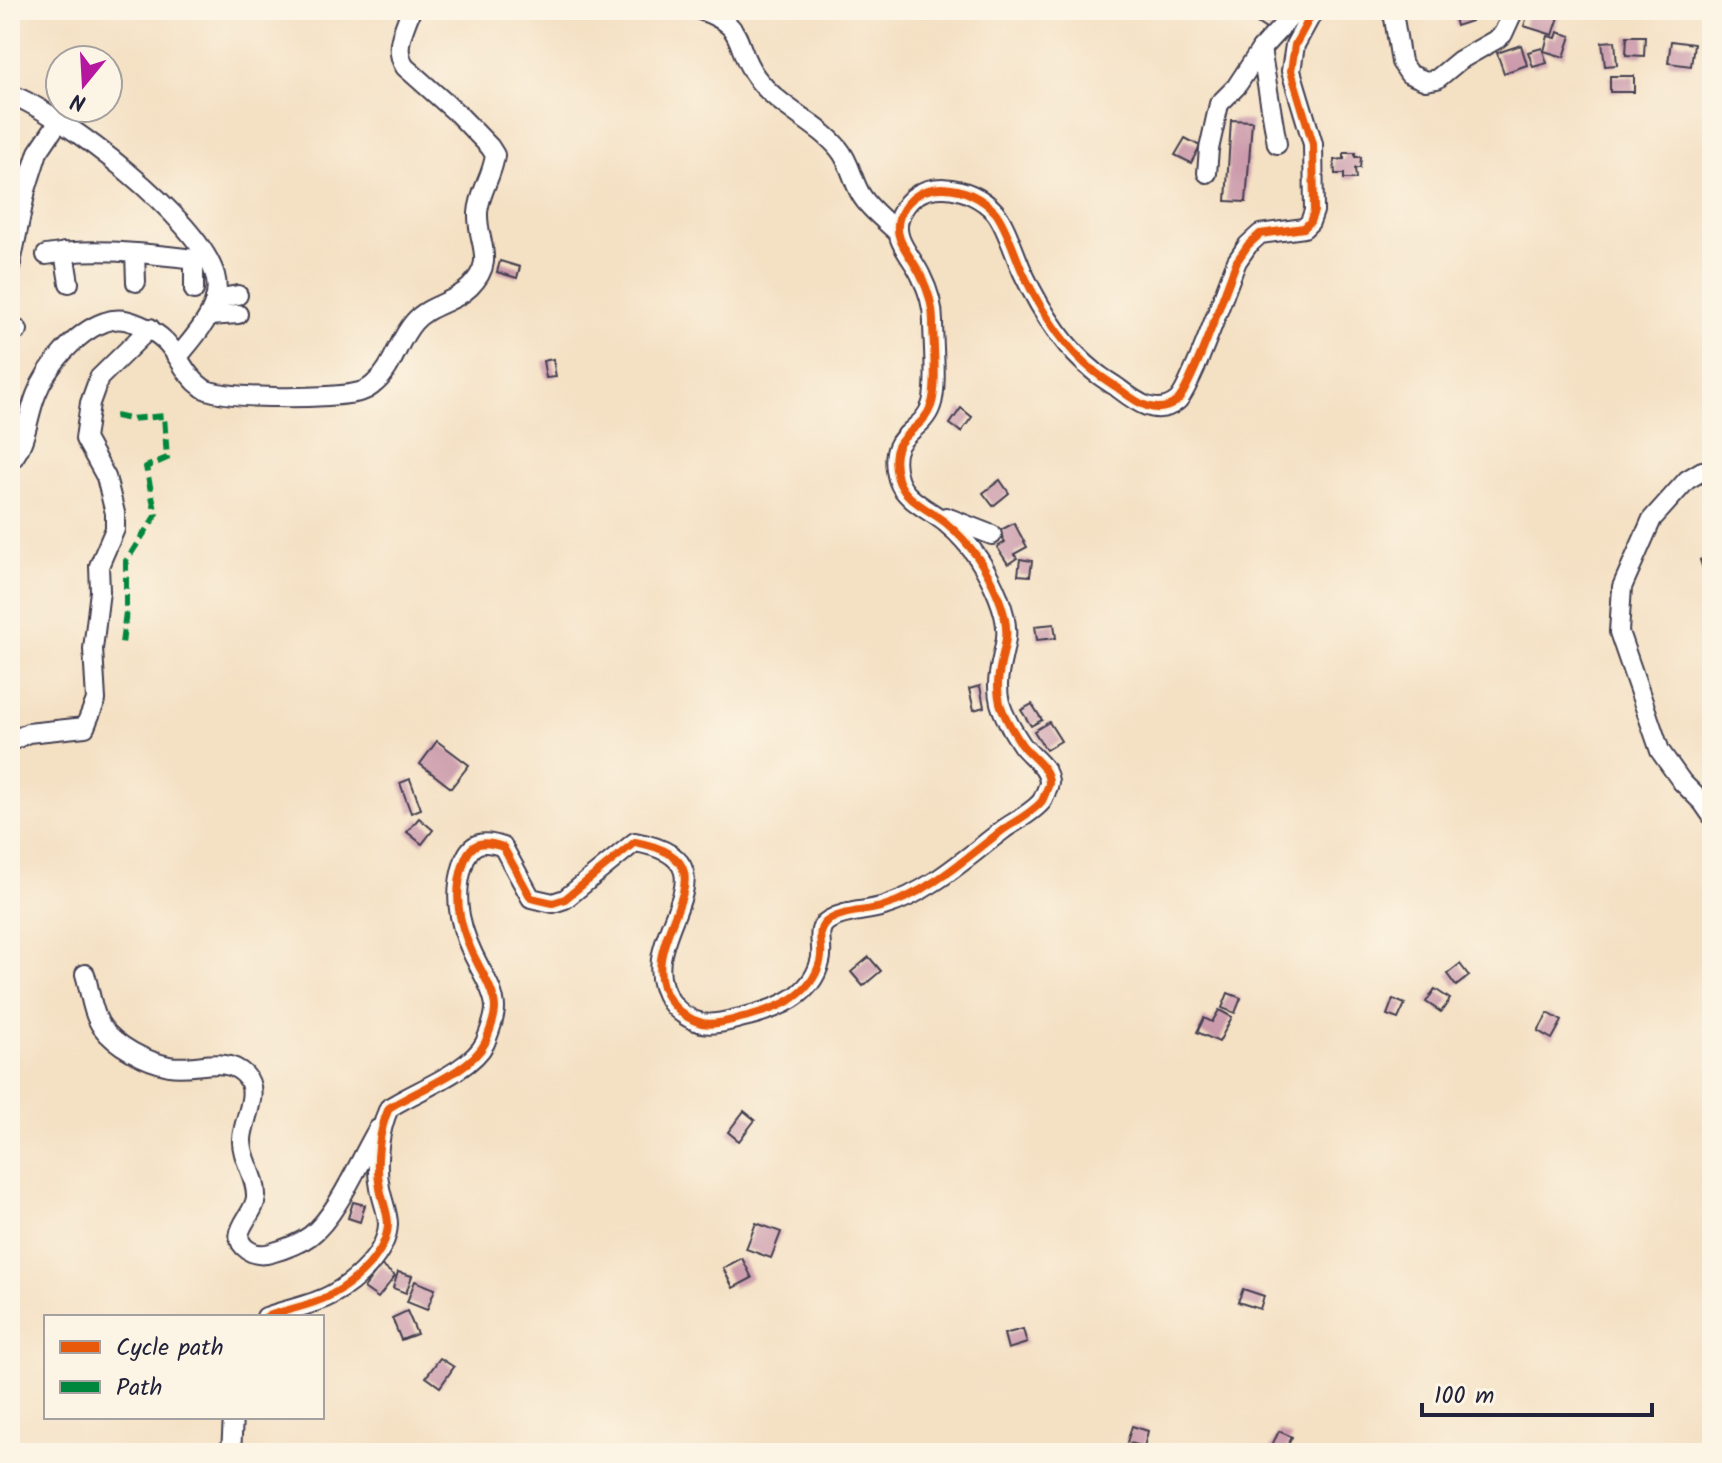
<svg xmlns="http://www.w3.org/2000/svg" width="1722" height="1463" font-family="Kalam,sans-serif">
  <rect width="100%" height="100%" fill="#fcf5e5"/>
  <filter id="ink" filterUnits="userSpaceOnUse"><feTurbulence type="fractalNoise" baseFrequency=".0125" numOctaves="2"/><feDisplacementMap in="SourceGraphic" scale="16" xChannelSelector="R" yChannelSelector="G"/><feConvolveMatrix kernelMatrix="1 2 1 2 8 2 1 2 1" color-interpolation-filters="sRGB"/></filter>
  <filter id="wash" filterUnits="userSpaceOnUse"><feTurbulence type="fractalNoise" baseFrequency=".006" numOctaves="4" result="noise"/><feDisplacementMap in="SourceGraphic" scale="32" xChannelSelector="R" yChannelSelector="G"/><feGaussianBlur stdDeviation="1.8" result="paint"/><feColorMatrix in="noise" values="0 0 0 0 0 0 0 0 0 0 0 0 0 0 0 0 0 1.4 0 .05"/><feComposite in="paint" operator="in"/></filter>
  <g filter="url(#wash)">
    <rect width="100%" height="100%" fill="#f4e0c3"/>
    <g id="blocks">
      <g fill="#cb9aab">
        <path d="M1257,10L1281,12L1269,31L1251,19Z"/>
        <path d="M1452,10H1468L1471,21L1456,26Z"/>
        <path d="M1529,10L1561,11L1553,35L1524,26Z"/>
        <path d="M1558,32L1571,36L1564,57L1544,51L1548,36L1556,38Z"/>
        <path d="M1627,36H1645L1644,56L1626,55Z"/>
        <path d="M1615,41L1617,65L1605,66L1602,42Z"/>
        <path d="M1671,41L1694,44L1691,66L1668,63Z"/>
        <path d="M1521,45L1527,65L1504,73L1497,53Z"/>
        <path d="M1542,48L1547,63L1533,67L1528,52Z"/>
        <rect x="1610" y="76" width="24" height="16"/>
        <path d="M1231,120L1252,121L1246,202L1226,201Z"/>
        <path d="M1185,138L1200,146L1191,163L1175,155Z"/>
        <path d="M1344,153H1355V157H1361L1360,168H1355L1356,179H1344V174H1335L1334,160L1344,159Z"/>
        <path d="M500,261L520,267L517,278L497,272Z"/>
        <path d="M553,359L556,377L546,378L543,361Z"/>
        <path d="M961,408L972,417L961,432L950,424Z"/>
        <path d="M1000,480L1009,493L993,506L983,493Z"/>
        <path d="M1014,523L1027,547L1014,554L1017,558L1008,564L997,547L1005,542L999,531Z"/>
        <path d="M1712,556V579L1707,581L1700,560Z"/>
        <path d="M1020,559L1032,561L1030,576L1018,575Z"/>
        <path d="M1054,624L1056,638L1037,640L1035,626Z"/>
        <path d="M980,686L984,707L974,710L969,689Z"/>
        <path d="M1032,704L1042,720L1031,726L1021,710Z"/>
        <path d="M1049,722L1061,741L1046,750L1034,731Z"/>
        <path d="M437,741L469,765L451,788L420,764Z"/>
        <path d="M410,779L421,809L411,813L400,783Z"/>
        <path d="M419,818L433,830L422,844L407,832Z"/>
        <path d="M869,957L881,971L863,986L851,972Z"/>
        <path d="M1460,964L1469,976L1456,986L1447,974Z"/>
        <path d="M1435,989L1450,999L1441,1012L1426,1002Z"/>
        <path d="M1228,993L1241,998L1235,1013L1222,1008Z"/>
        <path d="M1393,999L1405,1004L1398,1019L1387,1015Z"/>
        <path d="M1219,1010L1232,1017L1219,1042L1197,1032L1204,1018L1212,1022Z"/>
        <path d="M1548,1013L1562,1021L1552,1039L1538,1031Z"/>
        <path d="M744,1111L755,1120L739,1141L728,1132Z"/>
        <path d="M353,1202L365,1205L360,1222L348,1218Z"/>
        <path d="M756,1223L781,1232L771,1258L746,1249Z"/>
        <path d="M742,1258L752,1278L733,1288L723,1268Z"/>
        <path d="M381,1265L395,1276L378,1298L364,1288Z"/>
        <path d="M398,1272L412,1276L406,1293L393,1288Z"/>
        <path d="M415,1281L435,1289L427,1310L407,1302Z"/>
        <path d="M1243,1289L1264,1296L1260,1309L1238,1302Z"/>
        <path d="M407,1311L417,1334L401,1340L392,1318Z"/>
        <path d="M1023,1329L1027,1343L1008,1349L1004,1334Z"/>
        <path d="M440,1358L454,1367L440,1387L426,1377Z"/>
        <path d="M1132,1426L1148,1431L1144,1447L1127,1442Z"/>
        <path d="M1279,1431L1292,1437L1284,1453H1268Z"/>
      </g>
    </g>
  </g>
  <g filter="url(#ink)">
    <use href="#blocks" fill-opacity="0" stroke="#423e4f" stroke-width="2"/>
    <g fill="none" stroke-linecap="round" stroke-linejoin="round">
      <g stroke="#423e4f" stroke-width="22">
        <g id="minor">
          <path d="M700,10C749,27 732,44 756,77C779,108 817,122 839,149C850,162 852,179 860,193C868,208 886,221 898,233"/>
          <path d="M1390,10L1394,18L1401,62L1409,74L1426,81L1437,79L1460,60L1497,39L1503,34L1514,10"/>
          <path d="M1261,49L1277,144"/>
          <path d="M10,94C64,115 199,219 215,275C224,307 196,334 178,357"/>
          <path d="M1207,173L1209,149L1219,104L1236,87L1261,49L1297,10"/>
          <path d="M64,252L69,283"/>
          <path d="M135,253L136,282"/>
          <path d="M46,255C100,246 154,255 207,260"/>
          <path d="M194,259V290"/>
          <path d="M10,268L26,190L38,152L59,121"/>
          <path d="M215,299L238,295"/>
          <path d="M209,316L238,314"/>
          <path d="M10,327L18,330"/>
          <path d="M10,462C27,443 27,418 36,395C47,366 76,332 105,322C118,317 128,320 140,325C180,341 176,369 203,388C219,400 337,399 359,392C364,391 371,387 375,383C393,368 398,340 414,322C428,305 454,303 470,287C497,260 477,244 478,213C479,193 493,175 495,155L490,147L458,114L405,67C393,48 404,30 411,10"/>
          <path d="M1712,469L1702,471L1687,480L1652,519L1622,587L1619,632L1660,751L1682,782L1703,803L1712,816"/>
          <path d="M946,517L992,535"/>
          <path d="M10,742L28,733L85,727L96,700L93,649L100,591L99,566L115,529V513L106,477L85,439L90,403L99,378L150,328"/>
          <path d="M85,974C90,990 92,1014 102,1027C116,1046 145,1061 169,1066C194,1071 225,1054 245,1075C261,1092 243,1119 242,1139C241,1159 257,1176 256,1197C255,1216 225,1234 248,1250C255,1255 264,1255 271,1253C285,1249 299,1244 310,1236C337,1216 360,1159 378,1129"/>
          <path d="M266,1317C287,1309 311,1306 331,1295C355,1282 387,1254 388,1224C388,1213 382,1200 380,1188C375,1164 379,1130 389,1108C415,1091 471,1071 485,1043C489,1033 495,1019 495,1008C495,995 486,979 480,968C461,933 451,900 464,862C471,841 484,840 503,847L531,898L553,903L565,899L635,842C749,863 625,940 671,1002C678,1012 690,1020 702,1023C716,1026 734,1019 748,1016C779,1008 811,996 820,962C825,947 813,929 829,920C846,910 866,912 884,906C930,892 967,857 1004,829C1016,821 1033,812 1042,801C1043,799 1049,785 1049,783C1049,767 1031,757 1022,745C1014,733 1004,717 1000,703C994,679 1003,661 1006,638C1009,613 991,578 978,558C969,545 958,533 946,523C930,510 904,500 898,479C885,432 921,435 931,406C938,388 933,343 933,321C933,305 928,290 921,276C912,256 891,239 900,216C917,175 970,184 995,212C1006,225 1015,256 1023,273C1040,309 1063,347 1095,372C1102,378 1111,383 1118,388C1135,401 1156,418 1177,401C1191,389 1227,285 1237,261L1248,245L1260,234L1304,228L1310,222L1314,211L1313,144L1291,71L1295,45L1314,10"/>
          <path d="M231,1453L233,1417"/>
        </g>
      </g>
      <use href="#minor" stroke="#fff" stroke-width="18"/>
      <path stroke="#00873e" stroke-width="6" stroke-dasharray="12 6" stroke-linecap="butt" d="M115,416L130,419L164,416L167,458L146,467L156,515L126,561V612L122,644"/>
      <g stroke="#fcf5e5" stroke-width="13">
        <path id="cycleway" d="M266,1317C287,1309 311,1306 331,1295C355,1282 387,1254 388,1224C388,1213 382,1200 380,1188C375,1164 379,1130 389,1108C415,1091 471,1071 485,1043C489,1033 495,1019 495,1008C495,995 486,979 480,968C461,933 451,900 464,862C471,841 484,840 503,847L531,898L553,903L565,899L635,842C749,863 625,940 671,1002C678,1012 690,1020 702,1023C716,1026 734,1019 748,1016C779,1008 811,996 820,962C825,947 813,929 829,920C846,910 866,912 884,906C930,892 967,857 1004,829C1016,821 1033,812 1042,801C1043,799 1049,785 1049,783C1049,767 1031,757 1022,745C1014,733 1004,717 1000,703C994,679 1003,661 1006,638C1009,613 991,578 978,558C969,545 958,533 946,523C930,510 904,500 898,479C885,432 921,435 931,406C938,388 933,343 933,321C933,305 928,290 921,276C912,256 891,239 900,216C917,175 970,184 995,212C1006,225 1015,256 1023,273C1040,309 1063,347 1095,372C1102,378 1111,383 1118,388C1135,401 1156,418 1177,401C1191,389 1227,285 1237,261L1248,245L1260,234L1304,228L1310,222L1314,211L1313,144L1291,71L1295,45L1314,10"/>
      </g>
      <use href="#cycleway" stroke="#e8590c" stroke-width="8"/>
    </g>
  </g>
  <rect width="1722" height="1463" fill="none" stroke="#fcf5e5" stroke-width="40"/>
  <rect x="44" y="1315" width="280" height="104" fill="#fcf5e5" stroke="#a5a1a1" stroke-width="2"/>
  <rect x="60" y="1341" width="40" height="12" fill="#e8590c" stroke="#a5a1a1" stroke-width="2"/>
  <text x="116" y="1355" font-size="24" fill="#22223b">Cycle path</text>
  <rect x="60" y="1381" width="40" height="12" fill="#00873e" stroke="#a5a1a1" stroke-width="2"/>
  <text x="116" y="1395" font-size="24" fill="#22223b">Path</text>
  <g transform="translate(84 84) rotate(198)"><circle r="38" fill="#fcf5e5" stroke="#a5a1a1" stroke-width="2"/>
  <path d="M0-6L14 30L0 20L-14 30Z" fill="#b5179e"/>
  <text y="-12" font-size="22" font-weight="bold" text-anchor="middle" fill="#22223b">N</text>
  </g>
  <path d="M1422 1403v12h230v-12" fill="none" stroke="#22223b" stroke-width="4"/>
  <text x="1434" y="1403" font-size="24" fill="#22223b" stroke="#fcf5e5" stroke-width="6" paint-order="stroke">100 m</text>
</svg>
